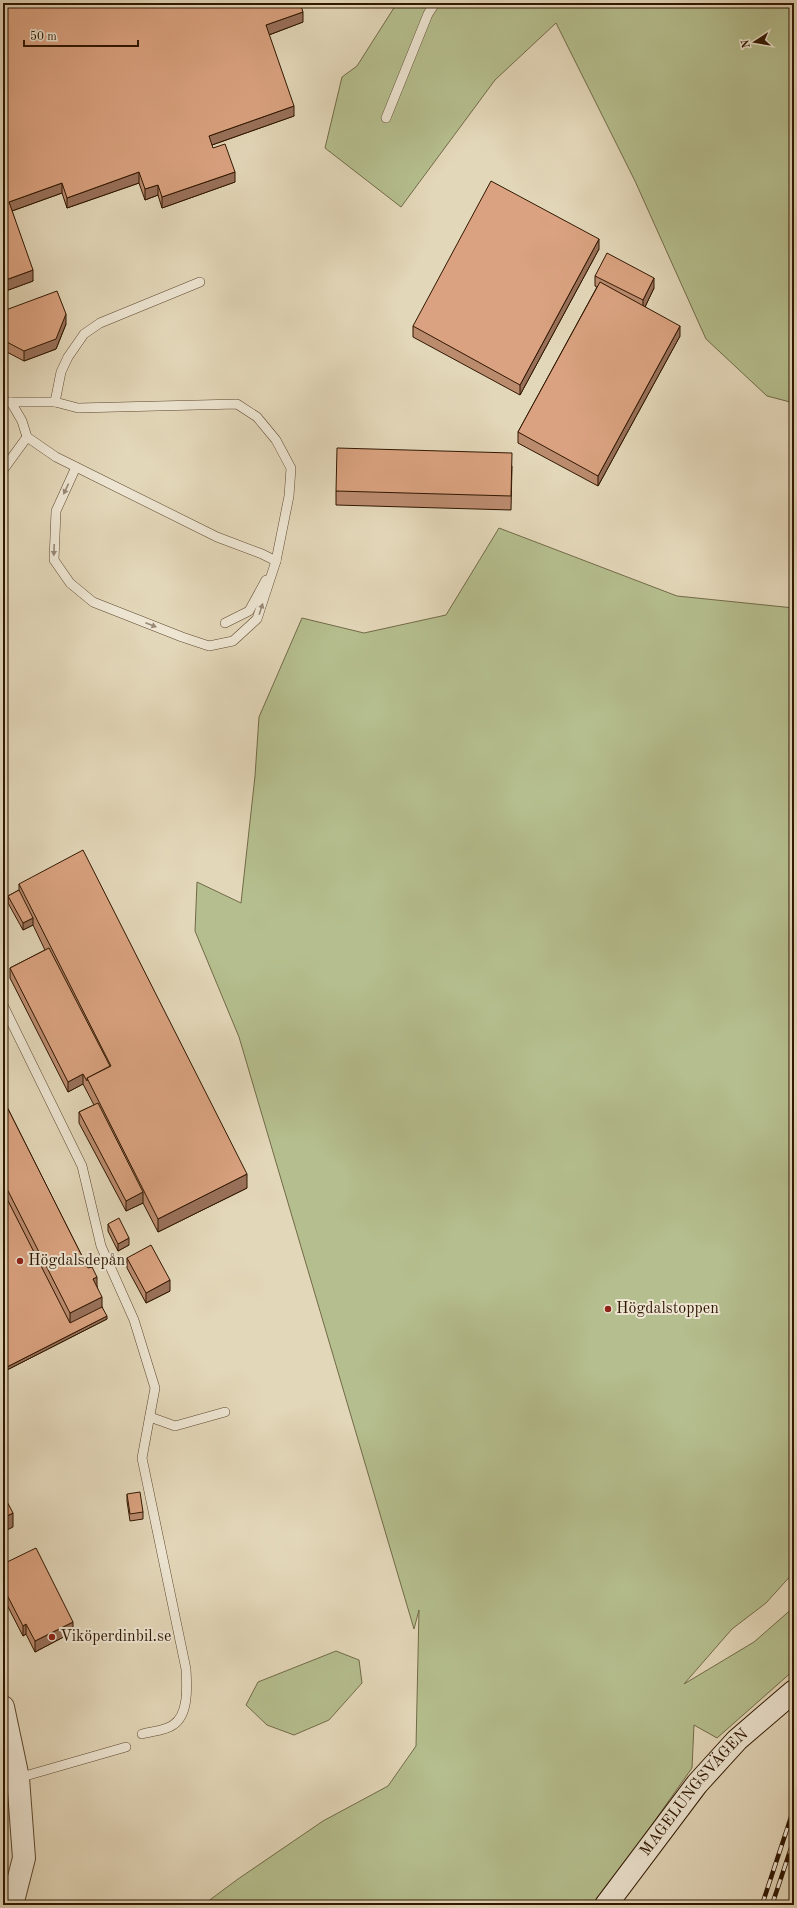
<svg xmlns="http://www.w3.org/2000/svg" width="797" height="1908" font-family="'Old Standard TT',serif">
  <rect width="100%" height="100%" fill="#e3d7b9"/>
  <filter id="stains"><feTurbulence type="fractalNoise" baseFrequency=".005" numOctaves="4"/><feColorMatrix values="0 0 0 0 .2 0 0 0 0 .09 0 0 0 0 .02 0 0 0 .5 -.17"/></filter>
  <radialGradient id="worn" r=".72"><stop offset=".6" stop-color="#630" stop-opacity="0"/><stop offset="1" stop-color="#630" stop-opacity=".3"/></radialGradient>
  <g fill="#b5be8e" stroke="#726a47">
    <path d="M397,3H794V403L767,396L706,339L635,181L556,23L495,80L401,207L325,148L342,77L357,66Z"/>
    <path d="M499,528L677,596L794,608V1572L766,1603L732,1629L684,1684L754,1642L794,1607V1670L717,1738L694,1725L692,1768L595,1905H203L238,1879L323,1821L388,1786L416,1746L419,1610L414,1629L239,1037L195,931L197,882L241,903L255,776L259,717L302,618L364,633L446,615Z"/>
    <path d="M336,1651L359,1660L362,1683L329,1720L294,1735L267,1725L246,1705L258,1682Z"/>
  </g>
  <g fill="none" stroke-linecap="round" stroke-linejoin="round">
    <g stroke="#5d472e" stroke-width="10">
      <g id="service">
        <path d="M386,118L428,14L435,3"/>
        <path d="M3,402H55L78,408L237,404L257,417L276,440L291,468L289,496L276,561L257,619L233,641L209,646L182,637L93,602L70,583L54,560L56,511L76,467"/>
        <path d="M11,402L22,421L27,437L56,457L217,537L262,554L276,561"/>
        <path d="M55,402L61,372L68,357L84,334L100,323L200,282"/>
        <path d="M3,470L27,437"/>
        <path d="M225,623L249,611L266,580"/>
        <path d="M3,1005L82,1166L101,1246L134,1320L155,1388L142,1458L186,1669C187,1686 189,1715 173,1725C165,1731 152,1731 142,1734"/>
        <path d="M150,1417L175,1426L225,1412"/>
        <path d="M18,1778L126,1747"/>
      </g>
    </g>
    <g stroke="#5d472e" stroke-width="24">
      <path id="tertiary" d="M3,1707L18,1778L24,1858L12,1905"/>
    </g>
    <g stroke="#301700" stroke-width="24">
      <g id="secondary">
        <path id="s1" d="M606,1905L697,1784L737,1740L794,1691"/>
      </g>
    </g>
    <use href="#service" stroke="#ede5d2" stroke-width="9"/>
    <use href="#tertiary" stroke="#ede5d2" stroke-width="22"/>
    <use href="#secondary" stroke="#ede5d2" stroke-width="22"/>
    <g stroke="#301700" stroke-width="4.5">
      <g id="rail">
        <path d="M762,1905L794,1808"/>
        <path d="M772,1905L794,1839"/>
      </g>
    </g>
    <use href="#rail" stroke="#ede5d2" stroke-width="3" stroke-dasharray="9" stroke-linecap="butt"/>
  </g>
  <g fill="#bb8b6e" stroke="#301700">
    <path d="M3,3L303,22L269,35L294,116L212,145L213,148L235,182L162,208L158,195L145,200L139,183L67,208L62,193L12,211L33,281L3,292Z"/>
    <path d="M599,249L520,395L413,337V326Z"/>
    <path d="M595,276L654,288L645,307L680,336L598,486L518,443V432L597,287L595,286Z"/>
    <path d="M3,311L66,324L56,349L24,361L3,350Z"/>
    <path d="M512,466L511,510L336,505V491Z"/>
    <path d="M19,884L247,1188L158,1232L143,1203L126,1211L79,1123V1112L94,1105L83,1084L68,1092L10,978V968L45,950L33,925L23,930L8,903V896L19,890Z"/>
    <path d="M3,1099L97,1286L102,1307L107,1319L3,1372Z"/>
    <path d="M108,1224L129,1245L118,1251L108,1231Z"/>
    <path d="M127,1258L170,1291L146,1303L127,1268Z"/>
    <path d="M127,1494L143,1512V1519L130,1521L127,1501Z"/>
    <path d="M3,1564L73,1632L35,1652L26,1634L23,1636L7,1605Z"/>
  </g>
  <g fill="#99715a" stroke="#301700">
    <path d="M303,12V22L266,36V25Z"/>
    <path d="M294,106V116L209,146V136Z"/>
    <path d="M139,172V183L67,208V198Z"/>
    <path d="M235,172V182L162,208V197Z"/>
    <path d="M62,183V193L9,212V202Z"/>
    <path d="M158,185V195L145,200V189Z"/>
    <path d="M599,239V249L520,395V385Z"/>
    <path d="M33,270V281L3,292V281Z"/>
    <path d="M654,278V288L643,311V300Z"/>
    <path d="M66,314V324L56,349L24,361V351Z"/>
    <path d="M680,326V336L598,486V476Z"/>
    <path d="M33,918V925L23,930V923Z"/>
    <path d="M83,1074V1084L68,1092V1082Z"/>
    <path d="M247,1174V1188L158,1232V1219Z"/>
    <path d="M143,1192V1203L126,1211V1201Z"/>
    <path d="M129,1238V1245L118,1251V1244Z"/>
    <path d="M97,1277V1291L93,1279Z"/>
    <path d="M170,1280V1291L146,1303V1293Z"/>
    <path d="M102,1297V1310L70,1327V1313Z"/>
    <path d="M107,1316V1319L3,1372V1369Z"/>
    <path d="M5,1483V1497L3,1498V1484Z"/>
    <path d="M13,1513V1527L3,1532V1518Z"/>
    <path d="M7,1595V1605L3,1607V1597Z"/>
    <path d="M73,1622V1632L35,1652V1641Z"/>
    <path d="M26,1624V1634L23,1636V1626Z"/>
  </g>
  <g fill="#daa280" stroke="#301700">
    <path d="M3,3H300L303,12L266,25L294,106L209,136L213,148L225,144L235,172L162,197L158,185L145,189L139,172L67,198L62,183L9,202L33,270L3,281Z"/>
    <path d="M491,181L599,239L520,385L413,326Z"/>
    <path d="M607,253L654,278L643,300L595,276Z"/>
    <path d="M600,282L680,326L598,476L518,432Z"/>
    <path d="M57,291L66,314L56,339L24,351L3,340V311Z"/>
    <path d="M337,448L512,453L511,496L336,491Z"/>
    <path d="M83,850L247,1174L158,1219L87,1078L111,1066L19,884Z"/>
    <path d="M19,890L33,918L23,923L8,896Z"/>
    <path d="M49,948L110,1066L87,1078V1081L83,1074L68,1082L10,968Z"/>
    <path d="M3,1099L88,1268L92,1267L97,1277L93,1279L102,1297L70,1313L3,1181Z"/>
    <path d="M98,1103L143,1192L126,1201L79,1112Z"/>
    <path d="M3,1191L70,1323L102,1307L107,1316L3,1369Z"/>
    <path d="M119,1218L129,1238L118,1244L108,1224Z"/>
    <path d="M151,1245L170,1280L146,1293L127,1258Z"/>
    <path d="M3,1478L5,1483L3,1484Z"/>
    <path d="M140,1492L143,1512L130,1514L127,1494Z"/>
    <path d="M3,1494L13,1513L3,1518Z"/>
    <path d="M36,1548L73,1622L35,1641L26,1624L23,1626L7,1595L3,1597V1564Z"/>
  </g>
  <defs><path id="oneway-solid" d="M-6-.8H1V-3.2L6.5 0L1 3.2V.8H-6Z"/></defs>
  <g fill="#988874">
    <use href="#oneway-solid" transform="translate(66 489) rotate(115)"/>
    <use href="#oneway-solid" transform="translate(54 550) rotate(92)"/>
    <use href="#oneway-solid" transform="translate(261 609) rotate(-72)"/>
    <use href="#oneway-solid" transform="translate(151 625) rotate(21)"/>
  </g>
  <g fill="#8f2418" stroke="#ede5d2" stroke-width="1.5">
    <circle cx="20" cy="1261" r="4"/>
    <circle cx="608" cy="1309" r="4"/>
    <circle cx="52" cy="1637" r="4"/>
  </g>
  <g text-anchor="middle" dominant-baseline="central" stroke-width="4" stroke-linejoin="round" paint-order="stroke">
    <g font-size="16" fill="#301700" stroke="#ede5d2" text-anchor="start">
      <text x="28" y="1261">Högdalsdepån</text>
      <text x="616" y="1309">Högdalstoppen</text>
      <text x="60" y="1637">Viköperdinbil.se</text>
    </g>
    <g font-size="16" fill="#301700" stroke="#ede5d2">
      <text stroke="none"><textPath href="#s1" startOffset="143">MAGELUNGSVÄGEN</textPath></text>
    </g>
  </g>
  <rect width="797" height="1908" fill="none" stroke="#e3d7b9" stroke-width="16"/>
  <rect x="4" y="4" width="789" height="1900" fill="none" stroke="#301700" stroke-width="2"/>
  <rect x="8" y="8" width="781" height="1892" fill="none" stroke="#301700"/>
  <g transform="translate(755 42) rotate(258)" stroke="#ede5d2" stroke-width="3" paint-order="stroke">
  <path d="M0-3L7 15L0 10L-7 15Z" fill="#301700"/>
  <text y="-6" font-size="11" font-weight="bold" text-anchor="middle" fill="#301700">N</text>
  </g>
  <path d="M24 40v6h114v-6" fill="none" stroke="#301700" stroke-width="2"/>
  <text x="30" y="40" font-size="12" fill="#301700" stroke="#ede5d2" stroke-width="3" paint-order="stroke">50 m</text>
  <rect width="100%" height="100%" filter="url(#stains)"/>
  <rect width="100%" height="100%" fill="url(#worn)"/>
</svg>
